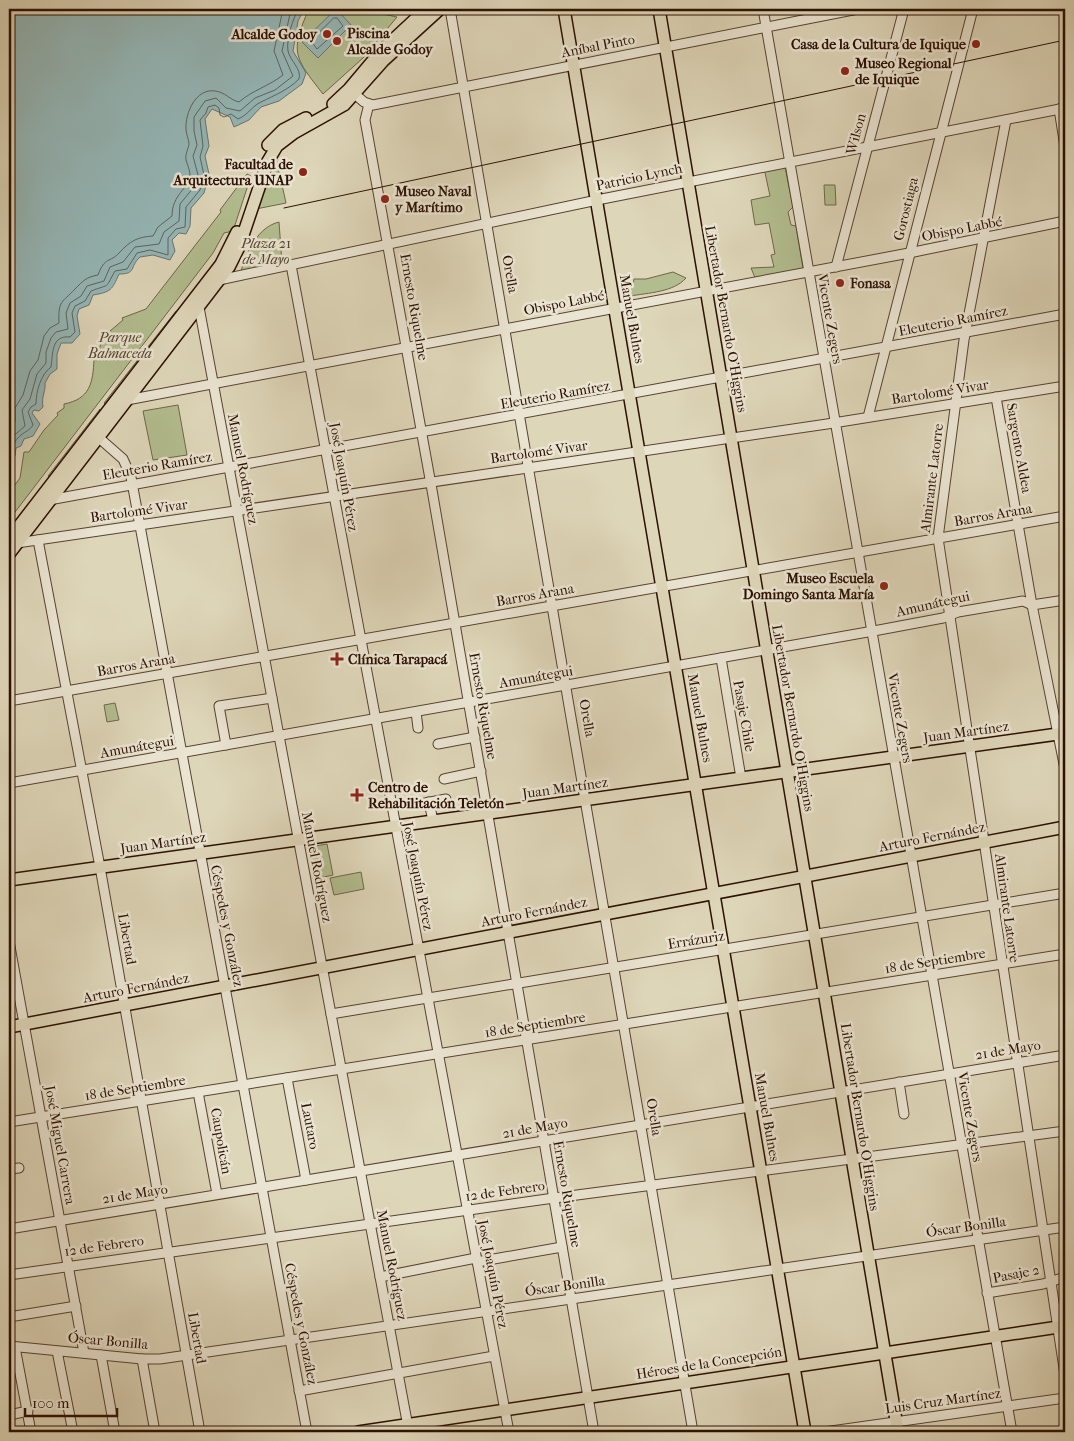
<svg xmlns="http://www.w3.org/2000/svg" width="1074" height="1441" font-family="'IM FELL French Canon',serif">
  <rect width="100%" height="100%" fill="#ded6b9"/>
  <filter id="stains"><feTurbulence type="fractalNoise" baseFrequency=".004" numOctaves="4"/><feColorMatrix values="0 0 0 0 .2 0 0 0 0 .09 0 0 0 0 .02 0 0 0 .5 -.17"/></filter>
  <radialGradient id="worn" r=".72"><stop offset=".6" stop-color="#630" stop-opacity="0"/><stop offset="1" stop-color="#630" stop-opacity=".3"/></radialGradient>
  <g fill="#b2bd8f" stroke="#6f6648">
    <path d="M309,9H360L397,17L363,58L323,94C295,58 289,53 309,9Z"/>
    <path d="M276,158L286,203L256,209L273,159Z"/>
    <path d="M785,167L793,207L788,212L791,225L796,226L803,268L802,270L756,280L751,268L774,267L771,255L775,254L769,223L755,225L751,200L770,196L764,168Z"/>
    <path d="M247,174L251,176L233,231L224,233L213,253L9,520V493L20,478L24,452H29L44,430L58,415L57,413L64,408V404C90,399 93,383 94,359H96L103,337L123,320L122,318L146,309L221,212L220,210Z"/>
    <path d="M824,185H835L836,205H825Z"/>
    <path d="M279,222L282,264L241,271C247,251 258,227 279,222Z"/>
    <path d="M673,272L686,278C674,292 648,293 630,296L628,294L632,288L634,279H646Z"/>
    <path d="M176,311L179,313L116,394L111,396L105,404L104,403Z"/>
    <path d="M178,405L187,455L153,460L143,411Z"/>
    <path d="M100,409L96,420L51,478L48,476Z"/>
    <path d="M115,703L119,720L107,722L104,705Z"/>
    <path d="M327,844L333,875L315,879L309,847Z"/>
    <path d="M361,872L364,889L334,895L330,878Z"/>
  </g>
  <g fill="#95b7b7" stroke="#6b746e">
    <path d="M9,9H304L298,21L293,51L306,73L302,84L279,101L261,107L249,120L234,127L230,117L212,109L205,119L209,146L205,156L209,174L204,193L191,208L190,226L186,234L179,233L172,240L175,251L170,260L153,255L140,257C129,267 137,274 119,274C112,290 111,292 93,295L89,305L79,309L77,316L80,334L72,343H61L57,354V369L50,374L45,383C46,391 41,397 43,407L39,411L34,410L32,413L40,424L33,436L24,439L21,446L16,448L15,456L9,462Z"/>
    <path d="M336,9L351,25L318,58L302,42Z"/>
  </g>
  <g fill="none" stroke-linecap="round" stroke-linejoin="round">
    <g stroke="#60645c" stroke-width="1">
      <path d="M334,18H337L343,26L317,49L311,41Z"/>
      <path d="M9,428L15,422V408L23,395L30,371L38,360L44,336L50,328L59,323C58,300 62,303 75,289C83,281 86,277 98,275C105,256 110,263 119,253C130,241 137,237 153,236L158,227L172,216C172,194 189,189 190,175C190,170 187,164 186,160C185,154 188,150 189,144C189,140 186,134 186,129C185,113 196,88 215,91C225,92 230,100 239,102C253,90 269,86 283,75L274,51L283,9"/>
      <path d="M9,440L25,426L22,410L30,399L37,374L46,363V352L51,338L56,332L68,329L66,313L70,303L81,296L87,286L104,281L110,267L123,262L135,247L159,244L164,232L179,221L180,204L194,187L198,175L193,156L197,145L194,131V117L205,101L216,98L226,108L240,111L255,98L275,90L293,76L282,51L291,9"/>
      <path d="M9,456C12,449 14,440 21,435C26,431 29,431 33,425L28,412L31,407L36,404C36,391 41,374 51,367C53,354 51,335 70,337L75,332L72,313L75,306L85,301L91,291C112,283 104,290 115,271L127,269L137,253L150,250L168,255V238L176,229L185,227L186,207L200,190L204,175L200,157L203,146L200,120L206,113L208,107L215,105L219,108L220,115L224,117L231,114L238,119C248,115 252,106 261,102C275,95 288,90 299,79C302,69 290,61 288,51C286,38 293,20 298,9"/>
    </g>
    <g stroke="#58422f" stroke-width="11">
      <g id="minor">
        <path d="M450,9L693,1432"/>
        <path d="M763,9L1012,1432"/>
        <path d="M350,90L364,102L373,105L858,9"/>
        <path d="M369,104L365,120L432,490L594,1432"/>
        <path d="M1059,109L1065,147"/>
        <path d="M1006,120L964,340L938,538L1065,1375"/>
        <path d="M291,265L509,1432"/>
        <path d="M836,267L904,9"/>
        <path d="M219,280L602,199L1065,108"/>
        <path d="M199,307L409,1432"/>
        <path d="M996,397L1032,605L1065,769"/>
        <path d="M127,400L909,253L1065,221"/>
        <path d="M868,417L973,9"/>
        <path d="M98,437L123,459L131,477L307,1432"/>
        <path d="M49,500L1065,314"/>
        <path d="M38,540L100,867L200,1432"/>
        <path d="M17,543L827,424L1065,386"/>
        <path d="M721,658L741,778"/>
        <path d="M9,701L1065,516"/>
        <path d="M416,712L418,728"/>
        <path d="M438,744L475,737"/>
        <path d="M226,745L219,706L272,698"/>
        <path d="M444,779L481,771"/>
        <path d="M9,783L879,630L943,618L958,612L1023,601L1032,605L1065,600"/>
        <path d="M429,802L433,821"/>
        <path d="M420,804L446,799"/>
        <path d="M9,941L84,1353"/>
        <path d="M331,1014L1065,893"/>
        <path d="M287,1078L306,1180"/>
        <path d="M899,1082L904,1114"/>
        <path d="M198,1092L217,1194"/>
        <path d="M9,1122L1065,954"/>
        <path d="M9,1169L19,1168"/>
        <path d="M9,1229L1065,1055"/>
        <path d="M477,1262L562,1247"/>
        <path d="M9,1275L554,1198L1065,1131"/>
        <path d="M380,1277L476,1258"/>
        <path d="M987,1293L1043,1284L1065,1277"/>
        <path d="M9,1317L76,1306"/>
        <path d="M9,1346L142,1359H160L1065,1227"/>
        <path d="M15,1347L31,1432"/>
        <path d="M57,1351L73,1432"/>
        <path d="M101,1355L115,1432"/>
        <path d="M142,1359L155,1432"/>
        <path d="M299,1391L494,1356"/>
        <path d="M9,1415L28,1411"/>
        <path d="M824,1432L1065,1398"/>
      </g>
    </g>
    <g stroke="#2c1001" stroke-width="14">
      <g id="major">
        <path d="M564,9L805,1432"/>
        <path d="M659,9L898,1432"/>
        <path d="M333,104L349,89L381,51L426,9"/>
        <path d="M268,145L283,130L306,118"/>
        <path d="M9,539L221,264L237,232"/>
        <path d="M9,554L229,267L239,247L268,161L277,146L294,133L344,105L383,61L440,9"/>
        <path d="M9,880L1065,733"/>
        <path d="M9,1027L1065,827"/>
        <path d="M358,1432L1065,1326"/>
      </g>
    </g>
    <use href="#minor" stroke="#eae4d2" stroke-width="9"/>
    <use href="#major" stroke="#ded6b9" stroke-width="11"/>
    <path stroke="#2c1001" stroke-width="1" d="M284,208L1065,40"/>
  </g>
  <g fill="#8f2418" stroke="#eae4d2" stroke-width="2">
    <circle cx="327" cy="34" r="5"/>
    <circle cx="337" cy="41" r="5"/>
    <circle cx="976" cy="44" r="5"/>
    <circle cx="845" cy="71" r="5"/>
    <circle cx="303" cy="172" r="5"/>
    <circle cx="385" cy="199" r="5"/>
    <circle cx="840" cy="283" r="5"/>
    <circle cx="884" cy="586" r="5"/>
    <path d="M334.5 651.5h5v5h5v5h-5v5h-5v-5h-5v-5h5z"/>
    <path d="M354.5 787.5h5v5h5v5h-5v5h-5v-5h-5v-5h5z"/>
  </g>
  <g text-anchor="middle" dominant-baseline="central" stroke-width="5" stroke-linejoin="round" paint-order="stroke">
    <g font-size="14" font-weight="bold" fill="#2c1001" stroke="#eae4d2" text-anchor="start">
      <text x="347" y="33">Piscina<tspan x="347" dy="16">Alcalde Godoy</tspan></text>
      <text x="317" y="34" text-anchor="end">Alcalde Godoy</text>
      <text x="966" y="44" text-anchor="end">Casa de la Cultura de Iquique</text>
      <text x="855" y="63">Museo Regional<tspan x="855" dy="16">de Iquique</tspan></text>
      <text x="293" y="164" text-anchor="end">Facultad de<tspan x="293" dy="16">Arquitectura UNAP</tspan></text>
      <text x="395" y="191">Museo Naval<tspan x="395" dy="16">y Marítimo</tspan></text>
      <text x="850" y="283">Fonasa</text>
      <text x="874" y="578" text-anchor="end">Museo Escuela<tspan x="874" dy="16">Domingo Santa María</tspan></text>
      <text x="348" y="659">Clínica Tarapacá</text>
      <text x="368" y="787">Centro de<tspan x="368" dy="16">Rehabilitación Teletón</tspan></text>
    </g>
    <g font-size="14" fill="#2c1001" stroke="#eae4d2">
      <text transform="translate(598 46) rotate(-11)">Aníbal Pinto</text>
      <text transform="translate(856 134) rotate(-75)">Wilson</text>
      <text transform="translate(639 177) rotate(-12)">Patricio Lynch</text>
      <text transform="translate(906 209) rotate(-76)">Gorostiaga</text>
      <text transform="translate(962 229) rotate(-11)">Obispo Labbé</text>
      <text transform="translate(510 274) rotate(80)">Orella</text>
      <text transform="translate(564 303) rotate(-11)">Obispo Labbé</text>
      <text transform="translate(414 307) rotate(80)">Ernesto Riquelme</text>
      <text transform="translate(632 319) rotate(80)">Manuel Bulnes</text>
      <text transform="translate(726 319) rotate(80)">Libertador Bernardo O'Higgins</text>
      <text transform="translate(830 319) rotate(80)">Vicente Zegers</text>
      <text transform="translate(953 321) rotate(-11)">Eleuterio Ramírez</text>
      <text transform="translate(940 392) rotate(-9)">Bartolomé Vivar</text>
      <text transform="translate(555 395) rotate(-10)">Eleuterio Ramírez</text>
      <text transform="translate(1019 448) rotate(80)">Sargento Aldea</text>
      <text transform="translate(539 452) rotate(-8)">Bartolomé Vivar</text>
      <text transform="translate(157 466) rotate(-10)">Eleuterio Ramírez</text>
      <text transform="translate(243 469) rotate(79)">Manuel Rodríguez</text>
      <text transform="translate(344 477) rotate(80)">José Joaquín Pérez</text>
      <text transform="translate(932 478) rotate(-83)">Almirante Latorre</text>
      <text transform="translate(139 511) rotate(-8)">Bartolomé Vivar</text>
      <text transform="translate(993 515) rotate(-10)">Barros Arana</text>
      <text transform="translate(535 595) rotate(-10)">Barros Arana</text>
      <text transform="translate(933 604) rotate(-13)">Amunátegui</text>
      <text transform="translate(136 665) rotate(-10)">Barros Arana</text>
      <text transform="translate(536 677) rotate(-10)">Amunátegui</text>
      <text transform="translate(483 706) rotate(80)">Ernesto Riquelme</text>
      <text transform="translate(744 716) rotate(80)">Pasaje Chile</text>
      <text transform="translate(587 718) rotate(80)">Orella</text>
      <text transform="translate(700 718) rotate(80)">Manuel Bulnes</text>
      <text transform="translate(793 718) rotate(80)">Libertador Bernardo O'Higgins</text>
      <text transform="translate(900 718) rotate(80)">Vicente Zegers</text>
      <text transform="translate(966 732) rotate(-8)">Juan Martínez</text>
      <text transform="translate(137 747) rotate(-10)">Amunátegui</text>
      <text transform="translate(565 788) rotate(-8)">Juan Martínez</text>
      <text transform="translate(932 837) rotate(-11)">Arturo Fernández</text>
      <text transform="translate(163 843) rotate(-8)">Juan Martínez</text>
      <text transform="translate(317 867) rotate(79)">Manuel Rodríguez</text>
      <text transform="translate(418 876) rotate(79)">José Joaquín Pérez</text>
      <text transform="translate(1007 908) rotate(82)">Almirante Latorre</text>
      <text transform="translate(534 912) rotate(-11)">Arturo Fernández</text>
      <text transform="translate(227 926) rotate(79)">Céspedes y González</text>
      <text transform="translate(127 939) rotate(80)">Libertad</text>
      <text transform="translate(696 940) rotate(-9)">Errázuriz</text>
      <text transform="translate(935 961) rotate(-9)">18 de Septiembre</text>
      <text transform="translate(136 988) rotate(-11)">Arturo Fernández</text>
      <text transform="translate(535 1025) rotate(-9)">18 de Septiembre</text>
      <text transform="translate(1008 1050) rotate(-9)">21 de Mayo</text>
      <text transform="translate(135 1088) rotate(-9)">18 de Septiembre</text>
      <text transform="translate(654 1117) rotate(81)">Orella</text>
      <text transform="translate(767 1117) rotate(80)">Manuel Bulnes</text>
      <text transform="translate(860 1117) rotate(81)">Libertador Bernardo O'Higgins</text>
      <text transform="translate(970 1117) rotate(80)">Vicente Zegers</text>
      <text transform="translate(310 1126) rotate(79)">Lautaro</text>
      <text transform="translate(535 1128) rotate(-10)">21 de Mayo</text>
      <text transform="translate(221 1141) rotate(80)">Caupolicán</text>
      <text transform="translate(60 1145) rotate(80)">José Miguel Carrera</text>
      <text transform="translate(505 1191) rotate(-8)">12 de Febrero</text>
      <text transform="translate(135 1194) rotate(-9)">21 de Mayo</text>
      <text transform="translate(567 1194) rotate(80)">Ernesto Riquelme</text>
      <text transform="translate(966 1227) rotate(-8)">Óscar Bonilla</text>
      <text transform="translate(104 1246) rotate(-8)">12 de Febrero</text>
      <text transform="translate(392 1265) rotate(79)">Manuel Rodríguez</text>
      <text transform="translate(493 1274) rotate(79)">José Joaquín Pérez</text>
      <text transform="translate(1016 1274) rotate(-11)">Pasaje 2</text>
      <text transform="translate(565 1286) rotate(-8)">Óscar Bonilla</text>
      <text transform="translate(301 1324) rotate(79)">Céspedes y González</text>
      <text transform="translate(197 1338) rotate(80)">Libertad</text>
      <text transform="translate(108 1341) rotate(5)">Óscar Bonilla</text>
      <text transform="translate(709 1363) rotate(-9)">Héroes de la Concepción</text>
      <text transform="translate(943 1401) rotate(-8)">Luis Cruz Martínez</text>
    </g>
    <g font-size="14" font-style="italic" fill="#54442c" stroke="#eae4d2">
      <text x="266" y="243">Plaza 21<tspan x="266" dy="16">de Mayo</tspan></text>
      <text x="120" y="337">Parque<tspan x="120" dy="16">Balmaceda</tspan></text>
    </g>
  </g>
  <rect width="1074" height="1441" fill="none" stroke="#ded6b9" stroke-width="30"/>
  <rect x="10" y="10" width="1054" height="1421" fill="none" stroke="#2c1001" stroke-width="2.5"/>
  <rect x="15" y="15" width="1044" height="1411" fill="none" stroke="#2c1001"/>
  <path d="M25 1408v8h92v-8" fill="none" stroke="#2c1001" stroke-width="2.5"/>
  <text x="32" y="1408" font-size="15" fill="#2c1001" stroke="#eae4d2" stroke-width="4" paint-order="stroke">100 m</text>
  <rect width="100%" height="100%" filter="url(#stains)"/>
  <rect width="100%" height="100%" fill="url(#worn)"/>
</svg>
